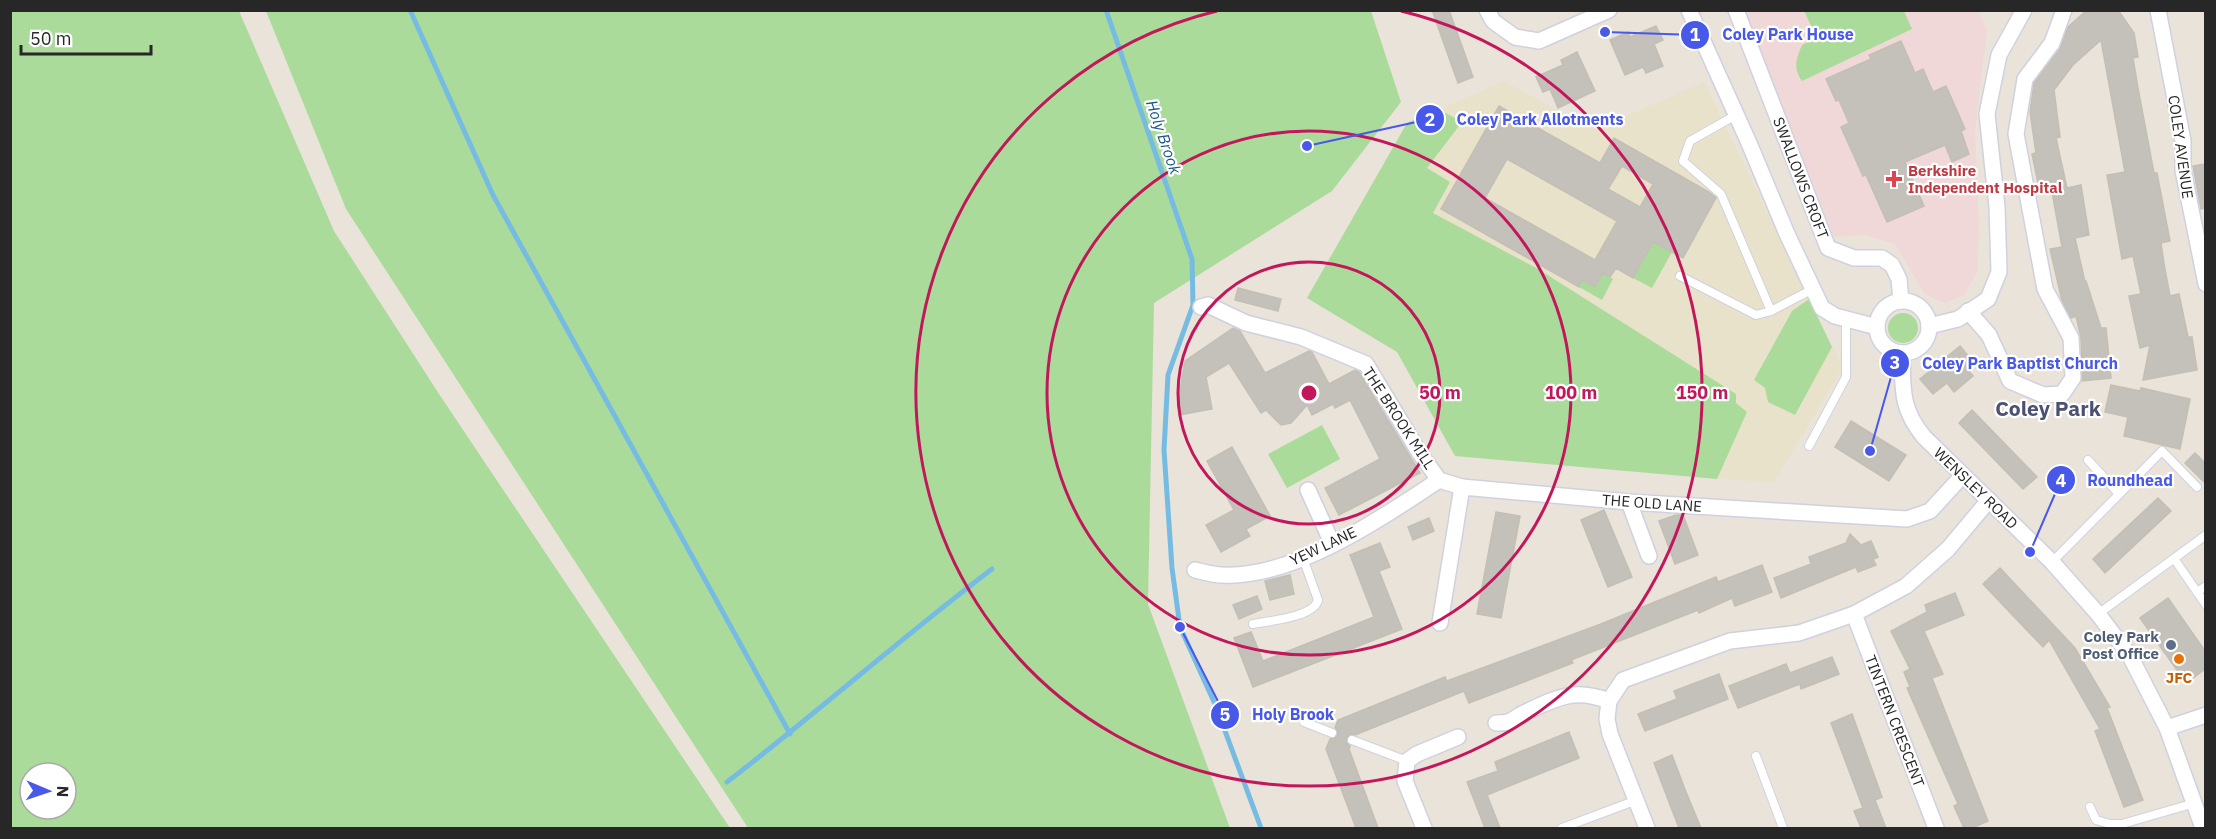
<svg xmlns="http://www.w3.org/2000/svg" width="2216" height="839" font-family="'IBM Plex Sans',sans-serif">
  <rect width="100%" height="100%" fill="#e9e3da"/>
  <path fill="#e9e2ca" d="M1504,81L1594,130L1704,82L1843,368L1774,483L1455,456L1397,352L1307,298L1407,123Z"/>
  <path fill="#efd8d7" d="M1745,11H1978L1987,30L1975,130L1979,228L1977,272L1964,295L1945,303L1925,294L1895,244L1865,235L1834,237Z"/>
  <g fill="#abdb9b" fill-rule="evenodd">
    <path d="M10,11H239L334,231L439,394L730,828H11ZM30,773H66V809H30Z"/>
    <path d="M266,11H1371L1401,102L1332,191L1154,303L1148,604L1230,828H748L346,209Z"/>
    <path d="M1804,11H1904L1912,29L1802,81C1793,67 1796,60 1802,45L1817,38Z"/>
    <path d="M1439,109L1462,122L1427,168L1450,182L1433,213L1538,269L1736,394V403L1747,412L1717,479L1455,456L1397,352L1307,298L1407,123Z"/>
    <path d="M1653,242L1672,252L1652,288L1633,278Z"/>
    <path d="M1603,273L1613,279L1602,300L1579,287L1582,280L1595,287Z"/>
    <path d="M1809,299L1832,347L1795,415L1768,402L1765,388L1754,380L1792,311Z"/>
    <circle cx="1903" cy="328" r="15"/>
    <path d="M1322,425L1340,459L1287,488L1268,454Z"/>
  </g>
  <g fill="none" stroke-linecap="round" stroke-linejoin="round">
    <g stroke="#76bce2" stroke-width="5">
      <path d="M410,10L493,195L790,734"/>
      <path d="M1106,10L1192,259L1193,305L1168,375L1164,450L1172,568L1180,627L1215,704L1261,828"/>
      <path d="M727,782C817,713 902,637 992,569"/>
    </g>
  </g>
  <g fill="#c4c0ba" stroke="#c3bfb4" stroke-width="1.5" fill-rule="evenodd">
    <path d="M1432,10H1449L1473,77L1458,83Z"/>
    <path d="M2087,10H2118L2134,33L2138,57L2133,58L2138,88L2154,173H2157L2170,241L2161,243L2164,264L2170,296L2179,294L2188,337H2192L2197,370L2143,380L2150,345L2140,348L2129,296L2141,294L2133,256L2122,259L2107,175L2125,172L2101,40L2073,65L2054,90L2060,137L2056,138L2067,188L2081,185L2089,235L2075,238L2085,282L2086,281L2101,328H2106L2111,378L2082,381L2081,338L2076,316L2071,318L2062,301L2050,249L2062,247L2050,181L2038,183L2032,154L2036,153L2030,112L2034,83L2060,49L2068,27Z"/>
    <path d="M1656,26L1663,40L1654,44L1663,66L1646,73L1643,67L1625,75L1610,40L1628,32L1630,37Z"/>
    <path d="M1901,41L1915,73L1923,69L1933,92L1946,86L1965,129L1961,131L1969,154L1952,162L1945,145L1905,162L1924,206L1887,222L1866,175L1863,176L1841,127L1849,123L1839,100L1836,101L1826,79L1871,59L1869,55Z"/>
    <path d="M1577,52L1595,91L1558,108L1550,89L1543,92L1536,77L1563,65L1561,60Z"/>
    <path d="M1499,106L1600,163L1614,138L1709,192L1716,198L1683,258L1653,242L1633,278L1616,268L1610,277L1603,273L1595,287L1582,280L1579,287L1441,209ZM1507,159L1617,221L1595,260L1485,198ZM1622,166L1653,184L1640,207L1608,189Z"/>
    <path d="M2205,164V208L2201,209L2193,166Z"/>
    <path d="M1238,288L1281,299L1278,311L1235,300Z"/>
    <path d="M1233,328L1240,331L1265,373L1309,351L1312,352L1329,384L1355,370L1359,372L1420,473L1339,515L1325,488L1380,459L1350,400L1335,408L1333,404L1312,415L1307,405L1291,423L1281,425L1266,410L1261,413L1229,363L1206,377L1212,409L1179,415L1181,384L1185,361Z"/>
    <path d="M1960,346L1974,363L1967,369L1973,376L1954,392L1947,383L1933,394L1920,379Z"/>
    <path d="M2111,385L2140,391L2141,388L2190,399L2180,449L2124,436L2128,417L2105,412Z"/>
    <path d="M1972,410L2037,477L2023,489L1959,423Z"/>
    <path d="M1851,421L1906,455L1889,481L1835,447Z"/>
    <path d="M1232,447L1270,516L1246,529L1250,536L1221,552L1206,525L1234,510L1207,461Z"/>
    <path d="M2195,453L2205,463V483L2185,463Z"/>
    <path d="M2158,498L2171,511L2105,573L2093,559Z"/>
    <path d="M1604,510L1632,577L1608,587L1581,520Z"/>
    <path d="M1496,512L1520,516L1501,618L1477,614Z"/>
    <path d="M1676,515H1683L1698,555L1675,564L1659,521Z"/>
    <path d="M1429,518L1434,531L1413,540L1408,527Z"/>
    <path d="M1850,534L1861,545L1871,541L1878,557L1873,559L1876,565L1858,572L1856,567L1781,598L1774,578L1811,564L1809,557L1846,543Z"/>
    <path d="M1380,543L1390,567L1379,571L1402,629L1253,687L1234,638L1251,632L1263,661L1374,617L1350,555Z"/>
    <path d="M1762,565L1772,592L1735,606L1732,598L1699,613L1698,610L1571,660L1573,663L1469,703L1464,691L1355,735H1349L1346,742L1350,746L1349,749L1378,828H1356L1326,749L1330,739L1337,736L1338,732L1335,728L1338,720L1445,677L1447,681L1601,624L1716,577L1718,582Z"/>
    <path d="M2000,568L2075,648L2110,707L2107,708L2143,800L2124,807L2095,731L2100,729L2049,640L2043,647L1983,584Z"/>
    <path d="M1290,575L1294,594L1270,600L1265,581Z"/>
    <path d="M1955,593L1964,615L1924,631L1943,674L1932,678L1988,821L1972,828H1964L1954,806L1958,804L1907,688L1910,687L1904,672L1910,669L1891,631L1927,612L1925,605Z"/>
    <path d="M1257,596L1262,609L1239,619L1233,605Z"/>
    <path d="M2168,598L2205,651V669L2186,683L2140,618Z"/>
    <path d="M1832,657L1839,674L1801,689L1800,684L1738,708L1729,686L1786,664L1790,673Z"/>
    <path d="M1719,674L1728,699L1645,731L1638,714L1677,699L1674,691Z"/>
    <path d="M1852,714L1882,797L1875,800L1886,828H1861L1854,811L1863,808L1831,723Z"/>
    <path d="M1569,732L1579,758L1487,795L1500,828H1485L1467,782L1498,771L1495,762Z"/>
    <path d="M1672,755L1686,792L1701,828H1679L1654,763Z"/>
  </g>
  <g fill="none" stroke-linecap="round" stroke-linejoin="round">
    <g stroke="#cfd1df" stroke-width="10">
      <g id="service">
        <path d="M1736,115L1690,141L1683,161L1721,194L1771,311L1813,289"/>
        <path d="M1680,276L1756,315L1771,311"/>
        <path d="M1809,446L1846,377V319"/>
        <path d="M2088,460L2119,494"/>
        <path d="M2175,560L2206,605"/>
        <path d="M2052,562L2162,451L2197,487"/>
        <path d="M2197,592L2206,586"/>
        <path d="M2098,614L2206,535"/>
        <path d="M1253,624C1269,621 1314,617 1318,600L1303,558"/>
        <path d="M1304,722L1332,733"/>
        <path d="M1352,740L1407,761"/>
        <path d="M1756,756L1783,828"/>
        <path d="M2090,807L2096,820L2110,824H2122L2195,803"/>
        <path d="M1562,828L1637,800"/>
      </g>
    </g>
    <g stroke="#cfd1df" stroke-width="18">
      <g id="minor">
        <path d="M1487,10L1493,21L1515,37L1539,41L1609,10"/>
        <path d="M1689,10L1749,143L1787,234L1822,308L1835,316L1877,327"/>
        <path d="M1736,10L1828,248L1854,258H1882L1892,265L1899,279L1901,301"/>
        <path d="M2158,10L2183,141V170L2206,284"/>
        <circle cx="1903" cy="327" r="26"/>
        <path d="M1201,307L1208,305L1246,323L1301,337L1366,364L1419,452L1439,480L1462,487"/>
        <path d="M1968,311L1989,335L2010,381L2043,395L2062,394L2073,378L2071,338L2045,289L2016,134L2025,79L2052,43L2064,10"/>
        <path d="M1929,326L1958,319L1988,299L1999,272L1997,207L1987,114L1999,55L2024,10"/>
        <path d="M1902,353C1903,388 1900,408 1924,437L2052,562L2098,614L2130,656L2167,728L2203,828"/>
        <path d="M1308,490L1332,543"/>
        <path d="M1629,502L1649,556"/>
        <path d="M1195,570C1204,572 1213,575 1222,575C1293,579 1382,518 1439,480"/>
        <path d="M1854,614L1936,828"/>
        <path d="M1440,623L1462,487L1629,502L1907,519L1930,511L1963,475"/>
        <path d="M1496,723C1516,723 1510,719 1526,712C1558,697 1575,688 1609,701"/>
        <path d="M2167,728L2206,715"/>
        <path d="M1424,828L1405,781L1407,761L1417,754L1458,737"/>
        <path d="M1647,828L1610,734L1607,719L1609,701L1623,680L1730,641L1799,633L1854,614L1906,586L1948,549L1989,500"/>
      </g>
    </g>
    <use href="#service" stroke="#fff" stroke-width="8"/>
    <use href="#minor" stroke="#fff" stroke-width="15"/>
  </g>
  <g fill="none" stroke="#c2185b" stroke-width="3">
    <circle cx="1309" cy="393" r="131"/>
    <circle cx="1309" cy="393" r="262"/>
    <path d="M1401 11A393 393 0 1 1 1217 11"/>
  </g>
  <path fill="#e0444e" stroke="#fff" stroke-width="2" d="M1891 170h6v6h6v6h-6v6h-6v-6h-6v-6h6z"/>
  <circle fill="#5c6f8a" stroke="#fff" stroke-width="2" cx="2171" cy="645" r="6"/>
  <circle fill="#e8710a" stroke="#fff" stroke-width="2" cx="2179" cy="659" r="6"/>
  <g text-anchor="middle" dominant-baseline="central" stroke-width="4.5" stroke-linejoin="round" paint-order="stroke">
    <g font-size="15" fill="#272727" stroke="#fff">
      <text transform="translate(2181 147) rotate(82)">COLEY AVENUE</text>
      <text transform="translate(1801 178) rotate(69)">SWALLOWS CROFT</text>
      <text transform="translate(1399 418) rotate(57)">THE BROOK MILL</text>
      <text transform="translate(1976 488) rotate(44)">WENSLEY ROAD</text>
      <text transform="translate(1652 503) rotate(4)">THE OLD LANE</text>
      <text transform="translate(1323 546) rotate(-25)">YEW LANE</text>
      <text transform="translate(1895 721) rotate(69)">TINTERN CRESCENT</text>
    </g>
    <g font-size="15" font-weight="bold" fill="#be3a42" stroke="#fff" text-anchor="start">
      <text x="1908" y="170">Berkshire<tspan x="1908" dy="17">Independent Hospital</tspan></text>
    </g>
    <g font-size="15" font-weight="bold" fill="#4e5e75" stroke="#fff" text-anchor="end">
      <text x="2159" y="636">Coley Park<tspan x="2159" dy="17">Post Office</tspan></text>
    </g>
    <g font-size="15" font-weight="bold" fill="#c56008" stroke="#fff">
      <text x="2179" y="677">JFC</text>
    </g>
    <g font-size="16" font-style="italic" fill="#195989" stroke="#fff">
      <text transform="translate(1164 137) rotate(71)">Holy Brook</text>
    </g>
    <g font-size="21" font-weight="bold" fill="#4c5073" stroke="#fff">
      <text x="2048" y="408">Coley Park</text>
    </g>
  </g>
  <circle cx="1309" cy="393" r="9" fill="#c2185b" stroke="#fff" stroke-width="3"/>
  <g font-size="18" text-anchor="middle" font-weight="bold" fill="#c2185b" stroke="#fff" stroke-width="4.5" stroke-linejoin="round" paint-order="stroke">
    <text x="1440" y="399">50 m</text>
    <text x="1571" y="399">100 m</text>
    <text x="1702" y="399">150 m</text>
  </g>
  <path fill="none" stroke="#4858e8" stroke-width="2" d="M1605 32L1695 35M1307 146L1430 119M1870 451L1895 363M2030 552L2061 480M1180 627L1225 715"/>
  <g fill="#4858e8" stroke="#fff" stroke-width="2">
    <circle cx="1605" cy="32" r="6"/>
    <circle cx="1307" cy="146" r="6"/>
    <circle cx="1870" cy="451" r="6"/>
    <circle cx="2030" cy="552" r="6"/>
    <circle cx="1180" cy="627" r="6"/>
    <circle cx="1695" cy="35" r="15"/>
    <circle cx="1430" cy="119" r="15"/>
    <circle cx="1895" cy="363" r="15"/>
    <circle cx="2061" cy="480" r="15"/>
    <circle cx="1225" cy="715" r="15"/>
  </g>
  <g font-size="18" text-anchor="middle" font-weight="bold" fill="#fff">
    <text x="1695" y="41">1</text>
    <text x="1430" y="126">2</text>
    <text x="1895" y="369">3</text>
    <text x="2061" y="487">4</text>
    <text x="1225" y="721">5</text>
  </g>
  <g font-size="16" text-anchor="middle" font-weight="bold" fill="#4858e8" stroke="#fff" stroke-width="4.5" stroke-linejoin="round" paint-order="stroke">
    <text x="1788" y="40">Coley Park House</text>
    <text x="1540" y="125">Coley Park Allotments</text>
    <text x="2020" y="369">Coley Park Baptist Church</text>
    <text x="2130" y="486">Roundhead</text>
    <text x="1293" y="720">Holy Brook</text>
  </g>
  <rect width="2216" height="839" fill="none" stroke="#272727" stroke-width="24"/>
  <g transform="translate(48 791) rotate(92)"><circle r="28" fill="#ffffff" stroke="#a9a9a9" stroke-width="1.5"/>
  <path d="M0-4.5L10 22L0 15L-10 22Z" fill="#4858e8"/>
  <text y="-9" font-size="16" font-weight="bold" text-anchor="middle" fill="#272727">N</text>
  </g>
  <path d="M21 45v9h130v-9" fill="none" stroke="#272727" stroke-width="3"/>
  <text x="30" y="45" font-size="18" fill="#272727" stroke="#ffffff" stroke-width="4.5" paint-order="stroke">50 m</text>
</svg>
